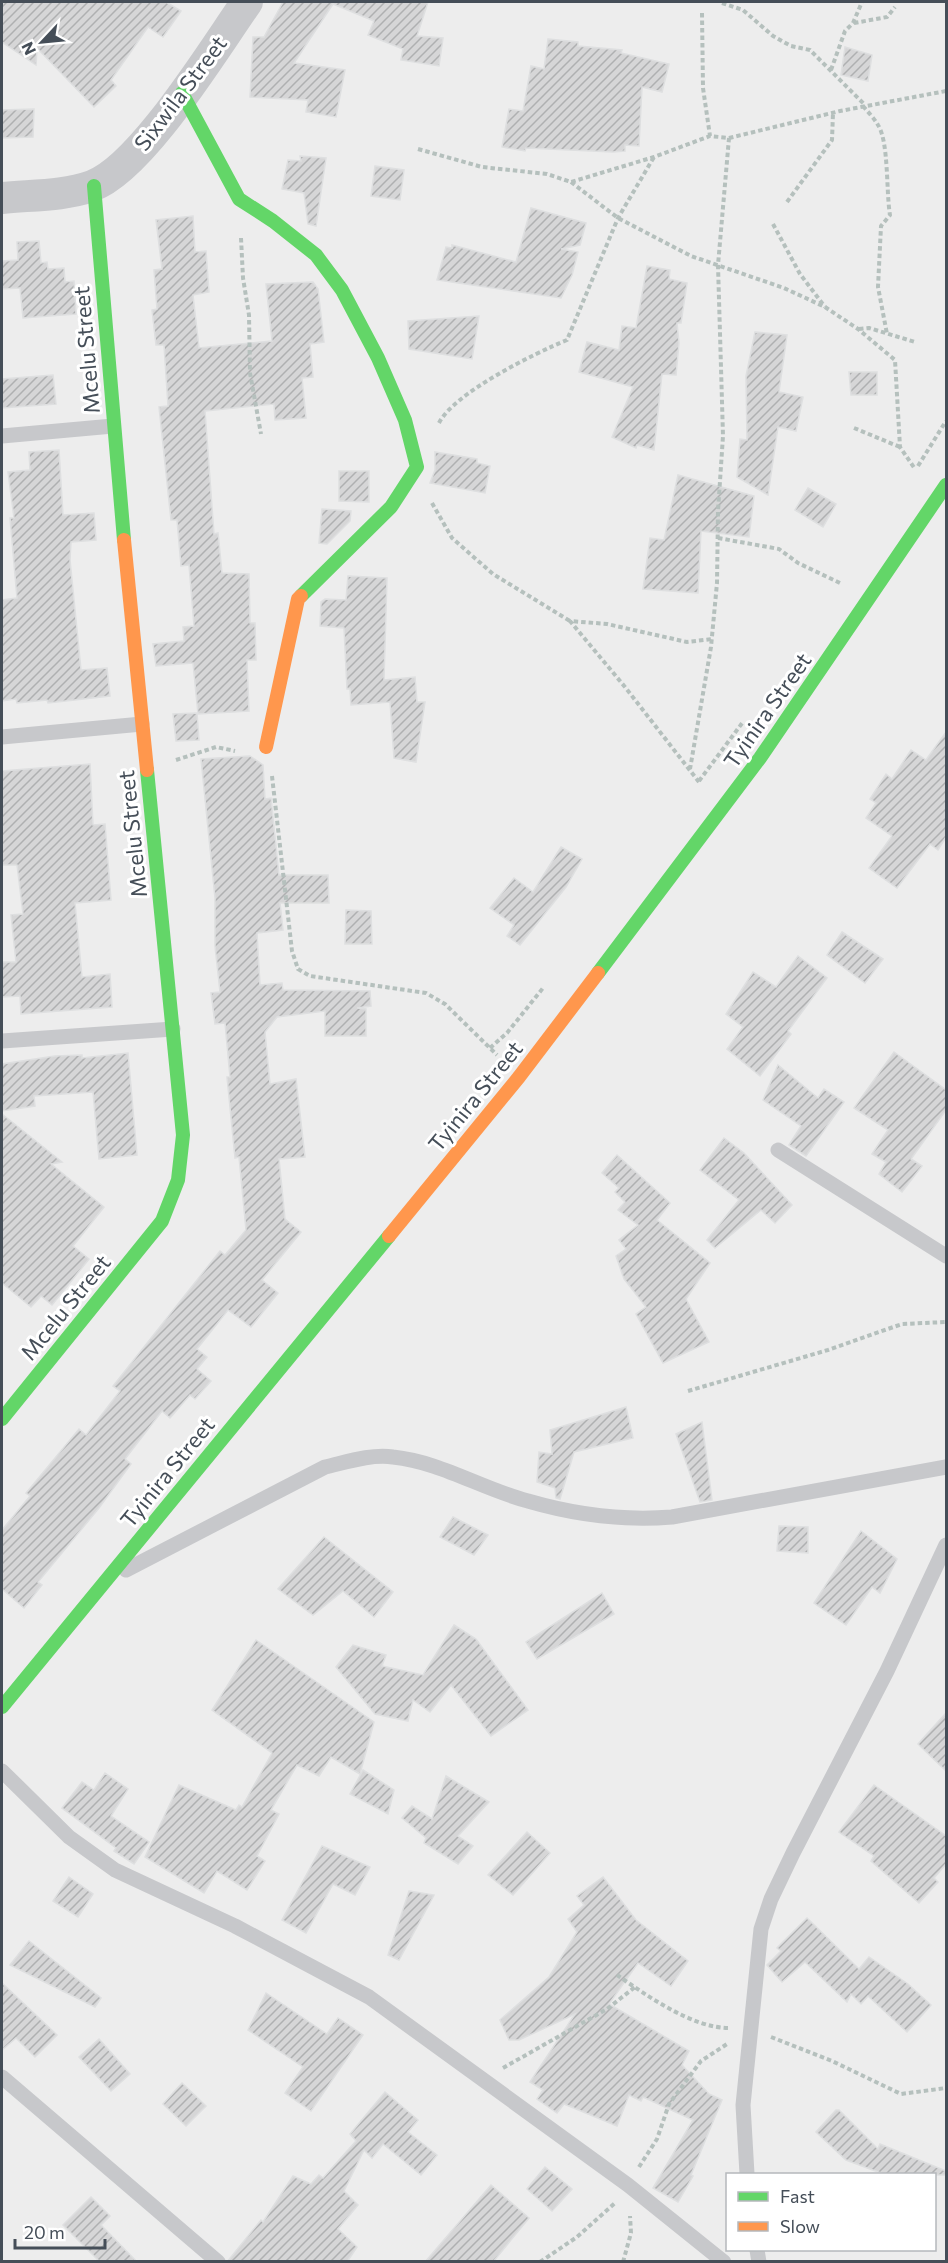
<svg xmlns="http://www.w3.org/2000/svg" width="948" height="2263" font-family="Commissioner,sans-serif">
  <defs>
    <pattern id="building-hatch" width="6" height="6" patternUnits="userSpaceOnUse" patternTransform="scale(1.5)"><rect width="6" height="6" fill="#d6d6d7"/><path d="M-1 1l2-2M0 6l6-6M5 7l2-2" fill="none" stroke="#afb0b1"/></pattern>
  </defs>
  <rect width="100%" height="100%" fill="#ededed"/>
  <g fill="url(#building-hatch)" stroke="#dedfe0" stroke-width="1.5">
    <path d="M2,2H166L181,11L163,37L148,27L111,80L116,86L94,107L37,48L36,65L2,42Z"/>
    <path d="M283,2H428L417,36L443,38L439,66L401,60L403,49L368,35L374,21L333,4L294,63L345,70L336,117L306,112L308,100L250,97L253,37H264Z"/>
    <path d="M548,39L578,42V46L622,50L621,53L669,64L662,92L642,87L639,146L625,145V151L613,152L526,148L525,151L502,147L509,109L523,111L531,66L544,69Z"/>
    <path d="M845,47L872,55L868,81L841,75Z"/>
    <path d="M34,109L33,137L2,138V110Z"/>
    <path d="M300,156L326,158L316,226L308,224L304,193L282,189L288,160L301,161Z"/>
    <path d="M375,166L404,170L400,200L371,196Z"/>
    <path d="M531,208L586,223L580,245L561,249L578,252L572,275L561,298L437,280L446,247L452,248V245L516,262Z"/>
    <path d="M193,216L195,252L206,251L209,292L193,295L199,348L272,341L266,284L313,282L318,289L324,342L310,344L313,377L302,378L306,418L275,420L274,404L205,411L214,534L218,533L222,573L249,574L250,623H255L256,660H247L249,711L198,714L193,663L156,666L153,644L184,641L183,627L194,626L189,565L181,566L177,520H171L159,407L168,406L164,345H156L152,310L157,309L154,270L162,269L156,220Z"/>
    <path d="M39,241L41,263L47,262L48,269L64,268L65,282L74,281L76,314L23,318L20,288L2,289V261L18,260L17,242Z"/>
    <path d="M647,266L670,270L669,279L687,283L681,323H677L679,343L676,375L662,374L654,450L637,445L636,448L612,437L633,387L579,372L587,342L619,350L622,326L636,328Z"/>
    <path d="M479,316L472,359L409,349L408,321Z"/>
    <path d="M755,332L787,335L779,392L803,397L796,431L778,427L768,495L737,477L740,439L747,440L746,376Z"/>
    <path d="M849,372H877V395H851Z"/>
    <path d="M53,375L56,404L2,408V379Z"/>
    <path d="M59,450L63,515L94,513L96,540L71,542L70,560L81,670L107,668L110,696L48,703L47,700L17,703L16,699L2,701V600L17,598L10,518H14L8,472L30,470L29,452Z"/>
    <path d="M435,452L477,459V463L490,466L485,493L430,483L435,470Z"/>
    <path d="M339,471H369V502L339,501Z"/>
    <path d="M678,475L754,496L749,537L701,531L698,593L643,589L650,538L664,540Z"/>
    <path d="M808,488L836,504L823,527L795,510Z"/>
    <path d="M322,509L351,511L350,521L327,544L319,543Z"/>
    <path d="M348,576L387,578L384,680L415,677L417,702H425L416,762L394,758L390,702L351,705L350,689H347L344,628L320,626L321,602L325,599L346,600Z"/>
    <path d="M197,713L199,740L176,741L173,714Z"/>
    <path d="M946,732V837L938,850L930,844L897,888L869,868L892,836L866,818L876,803L870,799L886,774L892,779L911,750L926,760Z"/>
    <path d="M250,756L263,765L265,799L271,798L279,875H328L329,903H280L283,930L257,933L260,985L282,983L283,990L370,991L371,1006L357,1008L366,1009V1036H325V1011L277,1017L265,1032L270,1084L296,1079L305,1157L279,1159L285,1219L301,1232L262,1280L278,1293L251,1327L228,1310L197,1349L207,1357L197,1369L211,1381L195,1399L190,1395L170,1418L162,1411L125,1459L131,1464L99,1508L38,1582L42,1585L24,1608L2,1589V1530L30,1496L26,1493L79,1429L86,1435L120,1391L113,1386L220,1251L225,1255L246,1230L239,1157L235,1158L227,1077H230L225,1023L215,1024L211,993L220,992L215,946V898L201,759Z"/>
    <path d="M90,764L93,825L105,824L111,900L75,903L82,977L110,974L112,1007L21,1014L20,996L2,997V962H16L11,915L23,914L17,865H2V771Z"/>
    <path d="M561,847L582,859L566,887L520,945L507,936L514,925L490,908L514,878L533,892Z"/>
    <path d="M346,910L371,911L372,944H345Z"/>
    <path d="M842,932L883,959L865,983L827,955Z"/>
    <path d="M798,956L827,978L788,1031L791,1034L760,1076L727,1049L743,1027L726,1014L753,972L776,987Z"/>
    <path d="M894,1052L946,1090V1110L911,1159L922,1166L902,1192L879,1174L886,1162L872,1154L888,1130L854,1108Z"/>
    <path d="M128,1053L137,1155L99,1159L93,1092L34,1096L35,1106L2,1111V1064L55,1056L82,1055V1058Z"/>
    <path d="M778,1065L818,1098L824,1089L844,1102L806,1156L789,1145L801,1126L763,1100Z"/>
    <path d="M2,1114L62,1162L51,1164L104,1207L73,1246L89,1259L52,1305L41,1296L31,1307L2,1283Z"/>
    <path d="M724,1138L744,1153L792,1205L775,1223L761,1210L715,1248L707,1240L739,1200L700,1170Z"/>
    <path d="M617,1155L670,1203L657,1220L710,1263L686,1299L709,1342L663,1363L636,1314L646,1307L624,1279L616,1256L626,1249L619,1240L638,1225L618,1210L625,1202L615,1192L619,1188L602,1173Z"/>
    <path d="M626,1407L633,1438L574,1452L560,1499L556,1498L555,1488L537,1482L539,1452L552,1454L550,1430Z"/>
    <path d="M702,1422L712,1500L700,1502L676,1434Z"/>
    <path d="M453,1517L488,1535L474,1555L440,1537Z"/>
    <path d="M779,1526L808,1527V1553L777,1551Z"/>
    <path d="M861,1531L897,1559L880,1593L872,1587L846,1625L814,1603Z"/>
    <path d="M324,1537L393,1592L374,1617L343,1591L313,1615L278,1589Z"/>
    <path d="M602,1593L614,1614L537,1659L526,1642Z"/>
    <path d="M454,1625L476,1639L528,1710L491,1736L451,1685L430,1712L413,1700L408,1721L375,1714L336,1667L353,1645L386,1655L382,1666L423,1675Z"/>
    <path d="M256,1640L374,1722L360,1774L331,1757L319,1776L297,1765L271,1810L279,1814L257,1856L265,1861L247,1890L217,1871L204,1893L145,1857L179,1785L236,1810L239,1805L242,1807L272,1753L212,1710Z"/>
    <path d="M946,1713V1771L918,1744Z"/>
    <path d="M363,1770L394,1790L388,1814L350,1794Z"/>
    <path d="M105,1773L128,1789L111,1816L149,1842L134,1864L114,1851L116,1848L62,1808L82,1782L94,1790Z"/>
    <path d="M446,1776L489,1802L458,1836L473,1846L458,1864L424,1843L426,1838L402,1818L412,1806L432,1819Z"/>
    <path d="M874,1785L946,1836V1864L934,1878L938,1882L919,1903L871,1861L874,1856L839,1832Z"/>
    <path d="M527,1832L550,1853L513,1895L488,1875Z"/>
    <path d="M322,1846L370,1867L355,1895L333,1884L306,1933L282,1920Z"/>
    <path d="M69,1877L93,1894L78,1917L53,1901Z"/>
    <path d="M603,1877L636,1920L688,1961L671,1986L638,1963L609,2004L689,2051L682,2065L709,2094L722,2100L691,2175L693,2176L678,2202L653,2188L693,2120L643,2097L641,2101L629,2095L617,2126L564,2104L557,2113L537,2099L543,2090L530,2082L575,2014L519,2040H509L500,2020L549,1977L577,1932L568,1919L584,1905L577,1896Z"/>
    <path d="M409,1891L434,1895L399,1960L388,1955Z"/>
    <path d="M807,1918L859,1969L869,1957L908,1984L931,2005L907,2032L868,1996L861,2004L851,1994L847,2002L805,1962L782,1982L767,1965L781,1951L777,1948Z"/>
    <path d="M29,1941L101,1998L95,2007L10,1965Z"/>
    <path d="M2,1983L57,2035L35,2057L16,2038L2,2050Z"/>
    <path d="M266,1993L327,2034L338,2018L363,2035L311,2111L285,2093L303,2067L248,2030Z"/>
    <path d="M99,2039L130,2074L111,2091L79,2057Z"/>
    <path d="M182,2083L206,2106L186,2126L163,2104Z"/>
    <path d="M385,2092L418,2120L408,2132L437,2155L421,2175L383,2144L372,2158L364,2150L344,2191L358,2205L338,2229L357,2247L347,2262H227L261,2220L263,2222L293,2176L311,2184L319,2175L323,2178L356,2141L350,2134Z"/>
    <path d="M836,2110H839L878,2149L880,2144L946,2171V2175H886L846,2160L816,2132Z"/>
    <path d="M545,2167L572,2189L552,2211L527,2189Z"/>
    <path d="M491,2185L529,2218L493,2262H425Z"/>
    <path d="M91,2197L110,2216L101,2225L137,2262H100L63,2225Z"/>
  </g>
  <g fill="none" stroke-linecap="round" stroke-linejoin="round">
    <g stroke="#b5c0bd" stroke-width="4" stroke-dasharray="4.5 3" stroke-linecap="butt">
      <path d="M722,3L743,10L773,36L791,46L810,50L865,105"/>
      <path d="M702,13L703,88L710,136"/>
      <path d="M854,23L887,17L895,7"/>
      <path d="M831,70L845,31L853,23L862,2"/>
      <path d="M863,106C868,112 874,118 878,125C889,142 886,192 890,215L881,226L878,287L887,334"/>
      <path d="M729,138L840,111L946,91"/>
      <path d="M418,149L482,167L547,174L571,182L654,157L710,136L729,138L718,265L723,436L718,511L717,583L711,647L690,769"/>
      <path d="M571,182L618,218L691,256L784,288L825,307L858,329L895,360L900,447L915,469"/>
      <path d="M787,202L832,140L833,113"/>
      <path d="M773,224L800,274L825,307"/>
      <path d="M241,238L243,278L249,315L250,373L261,434"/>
      <path d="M859,329L869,328L915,342"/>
      <path d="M439,423C454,393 535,353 567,340L618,218L654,157"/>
      <path d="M854,428L900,447"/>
      <path d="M918,466L946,421"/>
      <path d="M432,503L452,538L493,574L570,621"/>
      <path d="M718,538L779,549L798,563L840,583"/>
      <path d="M176,760L216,747L235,751"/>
      <path d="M272,776L292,951L298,969L310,976L426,993L445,1004L497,1055"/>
      <path d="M699,781L743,722"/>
      <path d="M699,782L625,687L570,621L607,624L687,642L712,639"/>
      <path d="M490,1048L507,1033L543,988"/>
      <path d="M688,1391L828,1350L902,1324L946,1322"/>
      <path d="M617,1975C646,1995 692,2028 729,2028"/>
      <path d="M771,2037L832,2061L901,2094L946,2088"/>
      <path d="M503,2068L607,2009L635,1987"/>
      <path d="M639,2167L657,2139L669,2104L701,2061L727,2044"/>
      <path d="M540,2262L577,2237L615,2203"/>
      <path d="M623,2262L631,2233L630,2216"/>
    </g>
    <g stroke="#c7c8cb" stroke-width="15">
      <path d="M2,436L113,426"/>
      <path d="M2,737L142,724"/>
      <path d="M2,1041L173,1029"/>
      <path d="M778,1150L946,1256"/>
      <path d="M126,1570L325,1467C347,1462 370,1454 393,1457C441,1462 482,1489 528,1501C576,1515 622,1521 672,1517L946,1467"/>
      <path d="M2,1771L69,1837L115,1870L235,1926L369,1997L628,2185L724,2262"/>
      <path d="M2,2077L218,2262"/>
      <path d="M747,2174L743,2105L761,1929L771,1899L793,1853L887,1671L946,1545"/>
      <path d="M757,2250L759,2262"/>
    </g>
    <path stroke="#c7c8cb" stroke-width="32" d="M2,198C31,195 64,196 92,186C142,168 215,47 247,2"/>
    <g stroke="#63d668" stroke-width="14">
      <path d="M182,93L239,199L273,221L316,255L342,290L378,358L405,420L417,467L391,507L301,596"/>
      <path d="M94,186L124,540"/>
      <path d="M598,973L760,758L946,485"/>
      <path d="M2,1419L162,1221L178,1180L183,1135L147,770"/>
      <path d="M2,1707L389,1236"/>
    </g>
    <g stroke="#ff974d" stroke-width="14">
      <path d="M124,540L147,770"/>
      <path d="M266,747L298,599L301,596"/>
      <path d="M389,1236L519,1077L598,973"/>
    </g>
  </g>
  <g text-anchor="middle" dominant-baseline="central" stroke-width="6" stroke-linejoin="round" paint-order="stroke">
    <g font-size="22" fill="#454e58" stroke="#fff">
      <text transform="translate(180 93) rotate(-53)">Sixwila Street</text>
      <text transform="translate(86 350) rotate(-95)">Mcelu Street</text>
      <text transform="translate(767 710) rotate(-55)">Tyinira Street</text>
      <text transform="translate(132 834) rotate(-96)">Mcelu Street</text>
      <text transform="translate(475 1096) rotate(-51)">Tyinira Street</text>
      <text transform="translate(65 1307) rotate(-51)">Mcelu Street</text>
      <text transform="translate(167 1472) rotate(-51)">Tyinira Street</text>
    </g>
  </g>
  <rect width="948" height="2263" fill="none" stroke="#454e58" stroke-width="6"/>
  <rect x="726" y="2173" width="210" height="78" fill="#ffffff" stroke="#b5b8bc" stroke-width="1.5"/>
  <rect x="738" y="2192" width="30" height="9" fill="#63d668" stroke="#b5b8bc" stroke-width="1.5"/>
  <text x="780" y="2203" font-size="18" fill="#454e58">Fast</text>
  <rect x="738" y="2222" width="30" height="9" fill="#ff974d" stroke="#b5b8bc" stroke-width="1.5"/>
  <text x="780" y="2233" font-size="18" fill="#454e58">Slow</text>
  <g transform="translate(42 42) rotate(244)" stroke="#ffffff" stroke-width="4.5" paint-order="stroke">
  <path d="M0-4.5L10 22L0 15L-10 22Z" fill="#454e58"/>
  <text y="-9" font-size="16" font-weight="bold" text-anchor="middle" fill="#454e58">N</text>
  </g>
  <path d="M15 2239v9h90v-9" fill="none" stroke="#454e58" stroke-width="3"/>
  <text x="24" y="2239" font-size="18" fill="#454e58" stroke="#ffffff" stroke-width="4.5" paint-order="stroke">20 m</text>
</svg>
